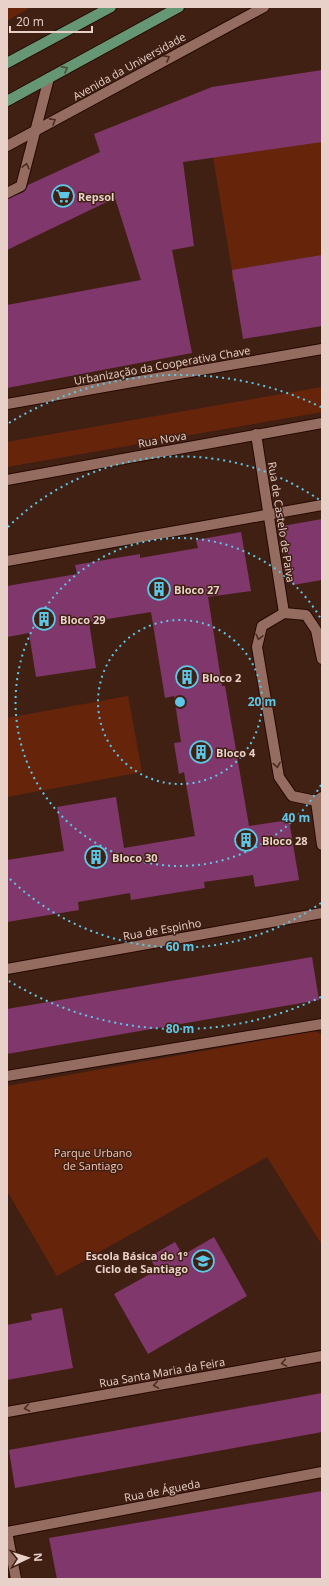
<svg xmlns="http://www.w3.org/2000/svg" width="329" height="1586" font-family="'Open Sans',sans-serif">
  <rect width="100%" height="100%" fill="#412014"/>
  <g fill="#66250a">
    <path d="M7,7H31L7,21Z"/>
    <path d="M322,138V264L232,281V270L213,157Z"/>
    <path d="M322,387V412L7,467V442Z"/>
    <path d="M128,696L142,772L7,797V718Z"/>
    <path d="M314,1031L322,1034V1245L267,1157L57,1276L7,1191V1086Z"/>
  </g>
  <g fill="#80376b">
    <path d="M322,70V142L183,162L194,246L172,250L192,353L7,388V305L141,280L115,198L7,250V199L24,192L28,185L100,152L94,134L212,87Z"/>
    <path d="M322,255V326L243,339L232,270Z"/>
    <path d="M322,519V580L293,585L283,526Z"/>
    <path d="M241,532L251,591L208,597L222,686H225L249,826L289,820L299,880L255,887L253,875L204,882L205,888L131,900L130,893L78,902L79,910L7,922V860L64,851L57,807L116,797L124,848L195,836L184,772L179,774L174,743L181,742L174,696L165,698L151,612L89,622L96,668L36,677L29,633L7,637V586L77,574L75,565L140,554V558L198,548L196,540Z"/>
    <path d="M312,957L319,1000L7,1054V1009Z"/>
    <path d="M214,1237L247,1296L148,1354L114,1294L157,1270L149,1257L175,1242L183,1255Z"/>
    <path d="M62,1308L73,1368L7,1380V1325L32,1320L31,1314Z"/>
    <path d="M322,1393V1432L15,1488L9,1450Z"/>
    <path d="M322,1491V1579H57L49,1538Z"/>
  </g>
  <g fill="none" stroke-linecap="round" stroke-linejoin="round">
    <g stroke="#260801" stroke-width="12">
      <g id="minor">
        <path d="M7,146L264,7"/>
        <path d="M7,193L21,186L49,78"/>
        <path d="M7,404L322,349"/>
        <path d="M256,434L284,613"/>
        <path d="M7,480L322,423"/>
        <path d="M7,561L322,505"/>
        <path d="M322,659L316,630L306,615L284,613L262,626L257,647L279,777L292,796L316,801L322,797"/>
        <path d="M316,801L322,845"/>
        <path d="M7,969L322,913"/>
        <path d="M7,1076L322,1024"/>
        <path d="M7,1412L322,1356"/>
        <path d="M7,1532L322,1472"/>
        <path d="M7,1532L16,1579"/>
      </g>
    </g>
    <g stroke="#260801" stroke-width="12">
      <g id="major">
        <path d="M7,63L111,7"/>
        <path d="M7,101L179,7"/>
      </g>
    </g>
    <use href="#minor" stroke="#946d60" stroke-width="10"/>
    <use href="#major" stroke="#669774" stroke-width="10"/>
  </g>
  <defs><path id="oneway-chevron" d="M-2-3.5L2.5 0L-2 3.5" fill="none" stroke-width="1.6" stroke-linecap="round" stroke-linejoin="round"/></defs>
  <g stroke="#4d2c1f">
    <use href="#oneway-chevron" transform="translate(167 58) rotate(-29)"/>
    <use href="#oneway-chevron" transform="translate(53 121) rotate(-29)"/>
    <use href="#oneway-chevron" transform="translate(26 166) rotate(-76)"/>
    <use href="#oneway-chevron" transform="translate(259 637) rotate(103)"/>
    <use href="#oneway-chevron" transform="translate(277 765) rotate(80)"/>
    <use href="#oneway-chevron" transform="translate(284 1363) rotate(170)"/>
    <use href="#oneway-chevron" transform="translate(156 1385) rotate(170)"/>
    <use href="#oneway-chevron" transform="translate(27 1408) rotate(170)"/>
  </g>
  <use stroke="#4e4a36" href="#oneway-chevron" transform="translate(65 69) rotate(-29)"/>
  <g fill="none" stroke="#5cc7e7" stroke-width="2" stroke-dasharray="2 4">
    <circle cx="180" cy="702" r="82"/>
    <path d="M321 785A164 164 0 1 1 321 619"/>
    <path d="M321 903A245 245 0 0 1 8 877M8 527A245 245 0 0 1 321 501"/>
    <path d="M321 997A327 327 0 0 1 9 981M9 423A327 327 0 0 1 321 407"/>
  </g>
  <defs>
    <g id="supermarket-ring" transform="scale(1.15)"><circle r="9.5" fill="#412014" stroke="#5cc7e7" stroke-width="1.5"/><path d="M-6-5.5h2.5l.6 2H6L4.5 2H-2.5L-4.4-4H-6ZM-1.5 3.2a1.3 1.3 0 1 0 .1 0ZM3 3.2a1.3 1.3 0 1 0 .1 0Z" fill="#5cc7e7"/></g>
    <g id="building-ring" transform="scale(1.15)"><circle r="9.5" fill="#412014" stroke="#5cc7e7" stroke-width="1.5"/><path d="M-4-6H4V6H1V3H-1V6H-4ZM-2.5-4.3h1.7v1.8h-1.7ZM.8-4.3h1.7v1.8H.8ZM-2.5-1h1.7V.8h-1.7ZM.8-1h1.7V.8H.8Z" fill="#5cc7e7"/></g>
    <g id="school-ring" transform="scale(1.15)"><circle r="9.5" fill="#412014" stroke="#5cc7e7" stroke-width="1.5"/><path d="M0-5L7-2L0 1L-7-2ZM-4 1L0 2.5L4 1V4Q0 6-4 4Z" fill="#5cc7e7"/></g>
  </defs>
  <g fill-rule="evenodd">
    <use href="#supermarket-ring" x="63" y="196"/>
    <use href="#building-ring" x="159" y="589"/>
    <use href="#building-ring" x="44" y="619"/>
    <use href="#building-ring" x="187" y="677"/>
    <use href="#building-ring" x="201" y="752"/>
    <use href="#building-ring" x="246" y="840"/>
    <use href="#building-ring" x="96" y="857"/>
    <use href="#school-ring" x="203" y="1261"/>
  </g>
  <g text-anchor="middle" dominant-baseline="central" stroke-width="3" stroke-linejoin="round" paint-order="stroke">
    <g font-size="11" fill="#e7d1c9" stroke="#412014">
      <text transform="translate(129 66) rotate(-29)">Avenida da Universidade</text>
      <text transform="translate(162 365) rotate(-10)">Urbanização da Cooperativa Chave</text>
      <text transform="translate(162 439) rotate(-10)">Rua Nova</text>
      <text transform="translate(282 522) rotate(81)">Rua de Castelo de Paiva</text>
      <text transform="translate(162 929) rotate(-10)">Rua de Espinho</text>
      <text transform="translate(162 1372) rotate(-10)">Rua Santa Maria da Feira</text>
      <text transform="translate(162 1490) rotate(-11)">Rua de Águeda</text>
    </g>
    <g font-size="11" font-weight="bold" fill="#e7d1c9" stroke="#412014" text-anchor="start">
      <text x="78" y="196">Repsol</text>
      <text x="174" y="589">Bloco 27</text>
      <text x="60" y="619">Bloco 29</text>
      <text x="202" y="677">Bloco 2</text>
      <text x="216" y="752">Bloco 4</text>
      <text x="262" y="840">Bloco 28</text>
      <text x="112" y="857">Bloco 30</text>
      <text x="188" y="1255" text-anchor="end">Escola Básica do 1°<tspan x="188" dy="13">Ciclo de Santiago</tspan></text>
    </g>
    <g font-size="11" fill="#f5c5b4" stroke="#412014">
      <text x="93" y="1152">Parque Urbano<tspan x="93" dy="13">de Santiago</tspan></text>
    </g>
  </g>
  <circle cx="180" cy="702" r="6" fill="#5cc7e7" stroke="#412014" stroke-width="2"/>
  <g font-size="12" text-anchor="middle" font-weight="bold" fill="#5cc7e7" stroke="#412014" stroke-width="3" stroke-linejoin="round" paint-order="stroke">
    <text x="262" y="706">20 m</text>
    <text x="296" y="822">40 m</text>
    <text x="180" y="951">60 m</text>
    <text x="180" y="1033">80 m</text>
  </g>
  <rect width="329" height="1586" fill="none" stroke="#e7d1c9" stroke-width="16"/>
  <g transform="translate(28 1558) rotate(86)" stroke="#412014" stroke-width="3" paint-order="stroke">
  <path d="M0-3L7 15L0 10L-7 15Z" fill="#e7d1c9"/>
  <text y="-6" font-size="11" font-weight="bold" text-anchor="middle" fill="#e7d1c9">N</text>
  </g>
  <path d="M10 26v6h82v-6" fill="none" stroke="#e7d1c9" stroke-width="2"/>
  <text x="16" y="26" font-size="12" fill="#e7d1c9" stroke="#412014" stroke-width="3" paint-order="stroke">20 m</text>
</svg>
